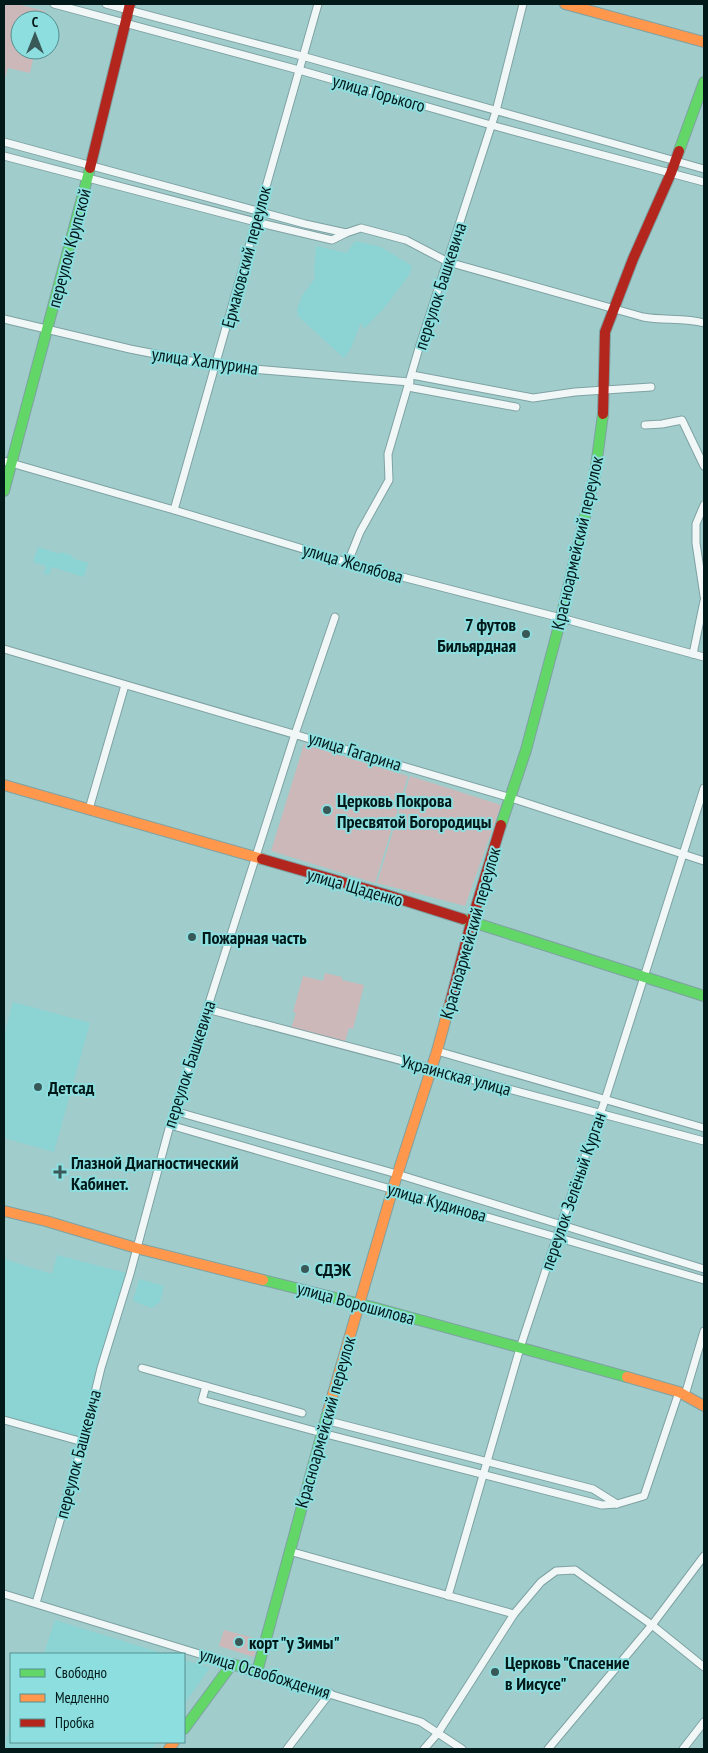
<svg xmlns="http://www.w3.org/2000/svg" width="708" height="1753" font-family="'PT Sans Narrow',sans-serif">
  <rect width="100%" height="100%" fill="#a0cccc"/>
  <g fill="#8cd3d4">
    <path d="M355,241L381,247L412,266L409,275L385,307L364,329L361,322L351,348L344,358L298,316L297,310L302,296L315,278L314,271L316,246L347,253Z"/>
    <path d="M38,547L60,554L61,552L73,556L72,558L88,563L84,577L52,567L49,575L44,574L46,566L33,562Z"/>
    <path d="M13,1002L90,1023L54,1152L4,1138V1036Z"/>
    <path d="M57,1255L130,1274L83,1442L4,1420V1259L52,1274Z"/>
    <path d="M139,1279L164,1286L160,1302L152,1308L133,1301Z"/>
    <path d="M55,1620L165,1654H44Z"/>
    <path d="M184,1660L210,1668L184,1704Z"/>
    <path d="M11,1721V1742H157L152,1749H4Z"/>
  </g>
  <g fill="#cdb8b9">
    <path d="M4,4H17L45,11L42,20H20V50H35L30,73L8,68L4,82Z"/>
    <path d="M304,744L408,776L375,883L271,851Z"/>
    <path d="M410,776L501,805L465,906L377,883Z"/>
    <path d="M325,973L342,977V980L364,985L353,1029L349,1028L345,1042L291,1028L296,1013L293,1012L303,976L323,981Z"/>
    <path d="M224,1630L258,1639L254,1657L219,1646Z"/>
  </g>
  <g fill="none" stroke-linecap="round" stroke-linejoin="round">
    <g stroke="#7fa2a3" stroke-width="9">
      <g id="street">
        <path d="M54,4L299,70L491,125L704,182"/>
        <path d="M106,4L302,56L704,169"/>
        <path d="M4,142L305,224L346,233L361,228L406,240L448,262L643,317C663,321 685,317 704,323"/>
        <path d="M4,156L256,222L332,240L346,233"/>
        <path d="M4,319L130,349L216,366L410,382"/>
        <path d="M412,375L533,398L575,392L651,387"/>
        <path d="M408,387L516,407"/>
        <path d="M645,425L662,424L682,420L704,466"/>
        <path d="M4,461L174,510L356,565L561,618L704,657"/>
        <path d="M704,505L696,524V543L704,596"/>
        <path d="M174,510L318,4"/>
        <path d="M348,562L360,532L389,480L388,454L419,348L496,111L523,4"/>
        <path d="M4,649L511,798L704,861"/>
        <path d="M693,654L704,601"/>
        <path d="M89,809L125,685"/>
        <path d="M207,1009L704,1141"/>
        <path d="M437,1051L704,1128"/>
        <path d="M174,1111L397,1174L704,1269"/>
        <path d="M170,1125L704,1280"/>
        <path d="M142,1368L302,1413"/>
        <path d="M206,1386L202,1400L322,1433L602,1505L617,1504L644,1496L679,1392"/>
        <path d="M685,1395L704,1331"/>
        <path d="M4,1420L83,1442"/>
        <path d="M325,1420L593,1489L617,1504"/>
        <path d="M289,1551L514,1614"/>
        <path d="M4,1594L232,1664"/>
        <path d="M448,1596L520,1348L561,1224L605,1100L704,788"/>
        <path d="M36,1603L83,1442L101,1368L130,1274L170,1125L295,734L335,617"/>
        <path d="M257,1672L421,1722L462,1749"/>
        <path d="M287,1749L330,1693"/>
        <path d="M424,1749L438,1733L514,1614L541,1582L556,1571L575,1570L652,1625L704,1667"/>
        <path d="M548,1749L652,1625L704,1556"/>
        <path d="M683,1749L704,1722"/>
      </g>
    </g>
    <g stroke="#7fa2a3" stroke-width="12">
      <g id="fast">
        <path d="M679,151L704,82"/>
        <path d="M4,491L90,168"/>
        <path d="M501,825L526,750L561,618L595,474L603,414"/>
        <path d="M463,919L704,996"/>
        <path d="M263,1280L372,1307L627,1377"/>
        <path d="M184,1729L232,1664L257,1672L328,1411"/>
      </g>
    </g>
    <g stroke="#7fa2a3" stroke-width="12">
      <g id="slow">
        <path d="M565,4L704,42"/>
        <path d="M4,785L262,859"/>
        <path d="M4,1211L46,1221L136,1248L263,1280"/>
        <path d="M627,1377L679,1392L704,1406"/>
        <path d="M328,1411L393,1188L437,1051L450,1003"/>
        <path d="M169,1749L174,1742"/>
      </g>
    </g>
    <g stroke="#7fa2a3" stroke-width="12">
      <g id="jam">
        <path d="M90,168L130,4"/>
        <path d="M603,414L605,332L633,259L671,173L679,151"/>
        <path d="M262,859L384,894L463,919"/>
        <path d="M450,1003L471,923L501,825"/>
      </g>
    </g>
    <use href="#street" stroke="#f1f7f7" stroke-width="7"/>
    <use href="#fast" stroke="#63d668" stroke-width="10"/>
    <use href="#slow" stroke="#ff974d" stroke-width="10"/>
    <use href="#jam" stroke="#b3261e" stroke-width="10"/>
  </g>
  <g fill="#395858" stroke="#8ddedf" stroke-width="2">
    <circle cx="526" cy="634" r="5"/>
    <circle cx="327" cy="810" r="5"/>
    <circle cx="192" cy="937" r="5"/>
    <circle cx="38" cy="1087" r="5"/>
    <path d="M57.5 1164.5h5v5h5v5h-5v5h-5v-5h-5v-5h5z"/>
    <circle cx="305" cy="1269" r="5"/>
    <circle cx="239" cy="1642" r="5"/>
    <circle cx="495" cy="1672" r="5"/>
  </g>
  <g text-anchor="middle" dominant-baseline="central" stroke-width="4" stroke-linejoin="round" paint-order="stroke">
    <g font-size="18" fill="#011919" stroke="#8ddedf">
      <text transform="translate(379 93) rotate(16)">улица Горького</text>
      <text transform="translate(69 248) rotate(-75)">переулок Крупской</text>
      <text transform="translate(246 257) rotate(-75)">Ермаковский переулок</text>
      <text transform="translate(440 286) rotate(-72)">переулок Башкевича</text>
      <text transform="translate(205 361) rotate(8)">улица Халтурина</text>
      <text transform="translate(577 543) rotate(-77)">Красноармейский переулок</text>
      <text transform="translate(353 563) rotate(16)">улица Желябова</text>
      <text transform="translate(355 751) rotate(17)">улица Гагарина</text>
      <text transform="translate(355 887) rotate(16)">улица Щаденко</text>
      <text transform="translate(470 933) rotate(-74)">Красноармейский переулок</text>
      <text transform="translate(189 1064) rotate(-72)">переулок Башкевича</text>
      <text transform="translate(456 1075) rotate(15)">Украинская улица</text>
      <text transform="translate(573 1191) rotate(-71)">переулок Зелёный Курган</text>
      <text transform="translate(437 1202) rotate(16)">улица Кудинова</text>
      <text transform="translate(356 1303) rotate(15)">улица Ворошилова</text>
      <text transform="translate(325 1422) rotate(-74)">Красноармейский переулок</text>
      <text transform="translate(78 1454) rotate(-75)">переулок Башкевича</text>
      <text transform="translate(265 1673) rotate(17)">улица Освобождения</text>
    </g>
    <g font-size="18" font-weight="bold" fill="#011919" stroke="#8ddedf" text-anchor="start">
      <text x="516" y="624" text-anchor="end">7 футов<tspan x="516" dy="21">Бильярдная</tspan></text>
      <text x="337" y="800">Церковь Покрова<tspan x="337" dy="21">Пресвятой Богородицы</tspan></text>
      <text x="202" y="937">Пожарная часть</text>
      <text x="48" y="1087">Детсад</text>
      <text x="71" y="1162">Глазной Диагностический<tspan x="71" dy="21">Кабинет.</tspan></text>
      <text x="315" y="1269">СДЭК</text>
      <text x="249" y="1642">корт "у Зимы"</text>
      <text x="505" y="1662">Церковь "Спасение<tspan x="505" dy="21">в Иисусе"</tspan></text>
    </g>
  </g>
  <rect width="708" height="1753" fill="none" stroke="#011919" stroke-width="10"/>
  <rect x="10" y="1653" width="175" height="90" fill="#8ddedf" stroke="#558f90"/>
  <rect x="20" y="1669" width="25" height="8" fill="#63d668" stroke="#558f90"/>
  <text x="55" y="1678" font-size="15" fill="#011919">Свободно</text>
  <rect x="20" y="1694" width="25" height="8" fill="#ff974d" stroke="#558f90"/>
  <text x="55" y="1703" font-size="15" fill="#011919">Медленно</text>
  <rect x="20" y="1719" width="25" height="8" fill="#b3261e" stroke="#558f90"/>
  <text x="55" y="1728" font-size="15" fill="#011919">Пробка</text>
  <g transform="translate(35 35)"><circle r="24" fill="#8ddedf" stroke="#558f90"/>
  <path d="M0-4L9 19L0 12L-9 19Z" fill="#395858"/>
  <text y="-8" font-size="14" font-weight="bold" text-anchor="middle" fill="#011919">С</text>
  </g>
</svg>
